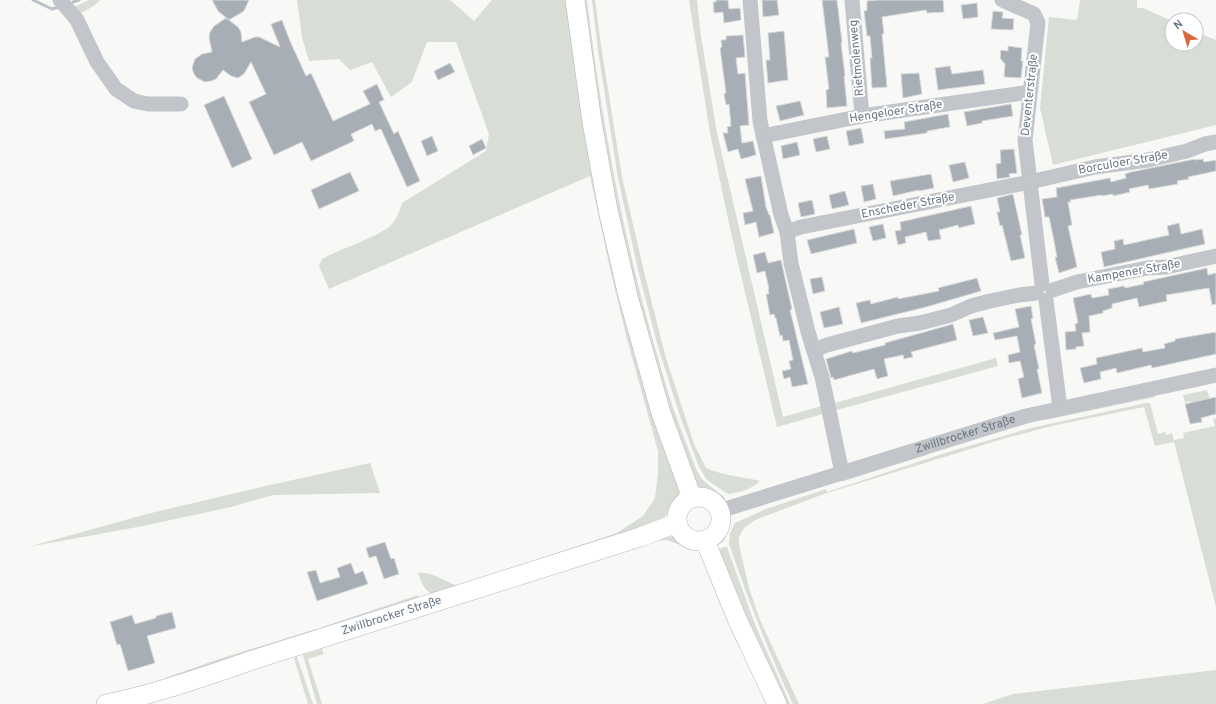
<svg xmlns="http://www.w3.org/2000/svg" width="1216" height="704" font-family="Overpass,sans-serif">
  <rect width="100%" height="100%" fill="#f8f8f6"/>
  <g fill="#d8ddd6">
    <path d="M89,0H101L92,7L81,13L74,7Z"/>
    <path d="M297,0H450L474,21L492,0H569L679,493C677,511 664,518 650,525L437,595C424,592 423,585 418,573C427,570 448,582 457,586L617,533L643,516L655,498L658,473V451L627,339L611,273L590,176L329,289L319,266L322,259C342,248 371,240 389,227C396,221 400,211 402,203L486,151L489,134L456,42H427L412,82L391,97L372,62L350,70L339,59L309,61L302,37Z"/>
    <path d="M580,0H587C602,124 625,248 661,368C668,394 677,420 687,445C691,455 694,466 700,476C706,486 719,490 726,500C718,502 703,495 698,488C693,482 690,473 686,466L616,224Z"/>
    <path d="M592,0H595L602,52L622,177L645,276L666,358L694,444L706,468C722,475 743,477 760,481C750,490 741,492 728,494L707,480L699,467L680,416L658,347L638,270L618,178L598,51Z"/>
    <path d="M689,0H697L701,36L717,133L783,417L821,406L823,414L777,427L731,233L710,133Z"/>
    <path d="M1080,0H1137V8H1143L1172,21V44H1196V32L1216,40V125L1053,165L1040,108L1049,17L1077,20Z"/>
    <path d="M996,358L998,366L833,411L831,404Z"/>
    <path d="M1207,390L1210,399L1191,403L1190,401L1185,403L1183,395Z"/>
    <path d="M1155,394V397L1046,420L1045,415Z"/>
    <path d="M1146,403H1150L1158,434L1165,432L1166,435L1172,433L1174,440L1184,438L1183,433L1215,426L1213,419L1216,418V607L1174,442L1155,446L1144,407L1056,425L1006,438L824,494L755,520L744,528L739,537V545L749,588L760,620L799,704H793C768,651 748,599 729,544L730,533L735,523L766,509L826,489L827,492L945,453L1031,428Z"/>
    <path d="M926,452L927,455L841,482L849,476Z"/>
    <path d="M370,463L380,493L273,495L231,507L143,526L28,547L147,514L270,485Z"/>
    <path d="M731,517V521L724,541L718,545C715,535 721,521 731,517Z"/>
    <path d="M674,536L696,546L699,551L666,540L657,541L662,537Z"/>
    <path d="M724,547H727L756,627L790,704H781L718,550Z"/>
    <path d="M418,595L417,599L323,632L322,627Z"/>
    <path d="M316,629L317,634L170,681L165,678L219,659Z"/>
    <path d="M322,649L324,654L308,659L322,704H317L303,655Z"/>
    <path d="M297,657L313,704H308L294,658Z"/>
    <path d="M1216,670V704H983L1013,694Z"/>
  </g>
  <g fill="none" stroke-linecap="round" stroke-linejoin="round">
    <g stroke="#b9c2c7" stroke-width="3">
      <path d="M33,0L52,9L59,7"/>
      <path d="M73,2L79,0"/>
    </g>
  </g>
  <g fill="#a8aeb5" stroke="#dadad8">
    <path d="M212,0H249L244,11L229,20L218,11Z"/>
    <path d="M716,0H728L729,9L740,8L741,20L724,23L723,12L714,13L713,2H716Z"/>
    <path d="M762,0H777L779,15L763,17Z"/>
    <path d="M822,0H837L842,42L841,43L845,76H844L847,106L827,108L826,90L829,89L825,57H829Z"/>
    <path d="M879,0H943L944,12L927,13L926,10L882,17L884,34H882L883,44L887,87L872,88L870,58H872L870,36H867L864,11L867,10V1Z"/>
    <path d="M977,3L978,17L963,19L961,5Z"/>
    <path d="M993,11L1003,12L1002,18L1014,19L1013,30L991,29Z"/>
    <path d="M226,18L238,27L241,32L242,42L255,37H259L280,47L271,24L282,20L290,41L306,76L311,73L333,121L370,104L363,91L377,84L384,100L379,102L394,134L398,131L420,181L407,187L381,129L375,131L372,124L351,134L354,141L311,161L302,142L274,155L249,102L266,94L251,62L244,74L238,78L231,76L223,70L216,79L211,81L205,82L197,78L194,74L192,68L195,59L202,54L212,52L209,38L210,32L214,26Z"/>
    <path d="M784,31L788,80L768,83L766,60H770L768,33Z"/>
    <path d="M743,35L745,57L736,58L738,74L745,73L749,125L740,126L742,143L753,141L756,155L741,159L738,149L728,152L723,133H728L727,127L731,126L729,104L726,105L724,94L726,93L720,48L722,47L721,40H726V36Z"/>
    <path d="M1008,46L1022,48L1021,61H1023L1021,78L1004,77L1005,64L1000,58L1001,50L1008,51Z"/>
    <path d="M450,63L455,72L438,80L434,71Z"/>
    <path d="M950,66L952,74L983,70L985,84L938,90L935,68Z"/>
    <path d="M919,73L922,94L903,98L901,74Z"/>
    <path d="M224,96L252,159L232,168L204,105Z"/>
    <path d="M800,101L804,115L780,121L776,106Z"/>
    <path d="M1011,104L1013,116L982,121V123L967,126L964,112Z"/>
    <path d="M948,114L950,127L927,131V133L885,139L884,131L905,129L904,122Z"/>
    <path d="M861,128L864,143L849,146L846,131Z"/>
    <path d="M432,136L438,151L427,156L421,141Z"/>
    <path d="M827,136L830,149L816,152L813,139Z"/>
    <path d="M482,139L486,148L473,155L469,146Z"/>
    <path d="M797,142L800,155L783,159L781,146Z"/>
    <path d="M1014,149L1017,173L1009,174L1010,177L997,179L996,164L1001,163L1000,150Z"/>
    <path d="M1195,159V160L1203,159L1204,162L1216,160V171L1188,177L1189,179L1177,181L1178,184L1149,189L1148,185L1129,189L1130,192L1113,196V194L1102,196V195L1095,196L1070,200L1071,202H1068L1072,225L1068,226L1077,267L1059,273L1055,257H1057L1053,236L1049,217H1045L1042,199L1057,197L1056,188L1110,178L1111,182L1126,178L1125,174L1131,172Z"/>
    <path d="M965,162L969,178L953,182L949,165Z"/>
    <path d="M350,172L359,191L319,209L311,190Z"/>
    <path d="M931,174L934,188L919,191V190L893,196L890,181Z"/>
    <path d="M761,176L766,207L769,215H770L774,233L759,237L756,222L745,225L743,213L753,211L745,179Z"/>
    <path d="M873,184L876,199L864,202L861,186Z"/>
    <path d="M845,191L849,205L832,209L829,195Z"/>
    <path d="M1013,194L1022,235H1020L1025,258L1011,261L1002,225L1000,226L997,212H1000L997,198Z"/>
    <path d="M812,200L815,214L801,217L798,203Z"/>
    <path d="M971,206L975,224L959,228L958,225L939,230L941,239L928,241L926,232L905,237L906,243L898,245L895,231L901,230L900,222Z"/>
    <path d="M1179,223L1181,234L1202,229L1205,244L1104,267L1101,252L1115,249L1114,241L1123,239L1124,245L1169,235L1167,226Z"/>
    <path d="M883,224L886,238L873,241L869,227Z"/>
    <path d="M854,229L857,243L811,254L807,240Z"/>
    <path d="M765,252L768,263L781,260L792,309L790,310L808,384L792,387L790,377L784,379L782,371L791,369L789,361L793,360L789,340L783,341L782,335L780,336L776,318H775L774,314L770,315L766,294H769L768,289H769L765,271L757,273L753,255Z"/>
    <path d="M1207,268L1208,275L1216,273V304L1212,305L1209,288L1166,295L1167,301L1139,307L1137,298L1112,304V308L1103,311V313L1089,316L1090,332L1082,333L1084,346L1076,347V349L1066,350L1065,332L1076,331L1075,324L1078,323L1073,298L1091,294L1092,298L1109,295L1108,289L1124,286L1125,288L1144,284L1143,282Z"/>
    <path d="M822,277L825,291L813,294L810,279Z"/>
    <path d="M977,278L981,291L926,307L861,323L856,303L870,300L871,304L898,297V299L939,291L938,288Z"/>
    <path d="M1031,306L1033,318L1031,319L1036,344L1034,345L1039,369H1037L1042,393L1022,398L1018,379L1024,377L1020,361L1009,363L1008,355L1020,352L1017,336L995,340L993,333L1019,327L1015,309Z"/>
    <path d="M839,307L843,324L824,328L820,312Z"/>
    <path d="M983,317L988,333L973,336L969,320Z"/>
    <path d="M953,324L957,340L911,352L913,357L904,359L903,355L884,359L888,376L877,379L874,369L834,380L833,377L831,378L826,359L852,351L853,353L885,345V343Z"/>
    <path d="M1216,332V354L1152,368L1151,365L1117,373L1116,368L1100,372L1101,379L1084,383L1080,368L1097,364L1096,358L1142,348L1143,352L1165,348L1164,344L1175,341V339Z"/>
    <path d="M1216,397V414L1201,418L1202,422L1190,424L1185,404Z"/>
    <path d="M385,542L391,559L394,558L399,574L384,579L376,556L369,558L366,548Z"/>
    <path d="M351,563L355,574L363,571L368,584L317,601L307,572L316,570L320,583L340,577L337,568Z"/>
    <path d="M172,612L176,628L147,636L155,663L128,671L120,644L117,645L110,622L132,615L135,624L156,618V616Z"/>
  </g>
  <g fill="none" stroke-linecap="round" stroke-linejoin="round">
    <g stroke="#b4b7bc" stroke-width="20">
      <g id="major">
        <path d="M575,0L592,122L608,210L628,296L661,413L692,498"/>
        <circle cx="699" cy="519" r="22"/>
        <path d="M705,540L737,619L777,704"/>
        <path id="s2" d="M106,704C171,691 233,665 297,646C411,610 526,573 640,537L677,523"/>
      </g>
    </g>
    <g stroke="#c2c5c9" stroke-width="15">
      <path d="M60,0L77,20L97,62L116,89L134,101L148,104H181"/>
      <path d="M750,0L760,121L781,215L787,232L791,263L808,332L822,377L842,473"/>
      <path d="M852,0L862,116"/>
      <path d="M1002,0L1034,14L1038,23L1025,140L1042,284"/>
      <path d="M763,136L862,116L1030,92"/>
      <path d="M787,232L801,227L1030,182L1095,167L1148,160L1187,151L1205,144L1216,142"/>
      <path d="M1053,290L1077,282L1147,268L1166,267L1216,256"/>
      <path d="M1046,300L1060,408"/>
      <path d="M814,350L827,345L898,326L920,323L951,315L971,306L990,301L1019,295L1036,293"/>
      <path id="s1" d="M719,511L1026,416L1216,375"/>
    </g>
    <use href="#major" stroke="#fff" stroke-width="19"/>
  </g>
  <g text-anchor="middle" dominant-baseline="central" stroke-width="4" stroke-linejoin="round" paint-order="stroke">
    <g font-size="12" fill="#6a7785" stroke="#fff">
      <text transform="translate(857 58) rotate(-95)">Rietmolenweg</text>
      <text transform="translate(1030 95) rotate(-84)">Deventerstraße</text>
      <text transform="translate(896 112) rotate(-9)">Hengeloer Straße</text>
      <text transform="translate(1123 163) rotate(-10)">Borculoer Straße</text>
      <text transform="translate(908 206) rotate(-11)">Enscheder Straße</text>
      <text transform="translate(1134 272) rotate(-10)">Kampener Straße</text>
      <text stroke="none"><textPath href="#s1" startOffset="258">Zwillbrocker Straße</textPath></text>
      <text stroke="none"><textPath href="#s2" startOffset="299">Zwillbrocker Straße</textPath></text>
    </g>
  </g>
  <g transform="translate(1184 32) rotate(322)"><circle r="19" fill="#ffffff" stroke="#c3c9ce"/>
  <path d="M0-3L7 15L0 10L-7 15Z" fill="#d66839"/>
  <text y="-6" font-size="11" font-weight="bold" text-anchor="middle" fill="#6a7785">N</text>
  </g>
</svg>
